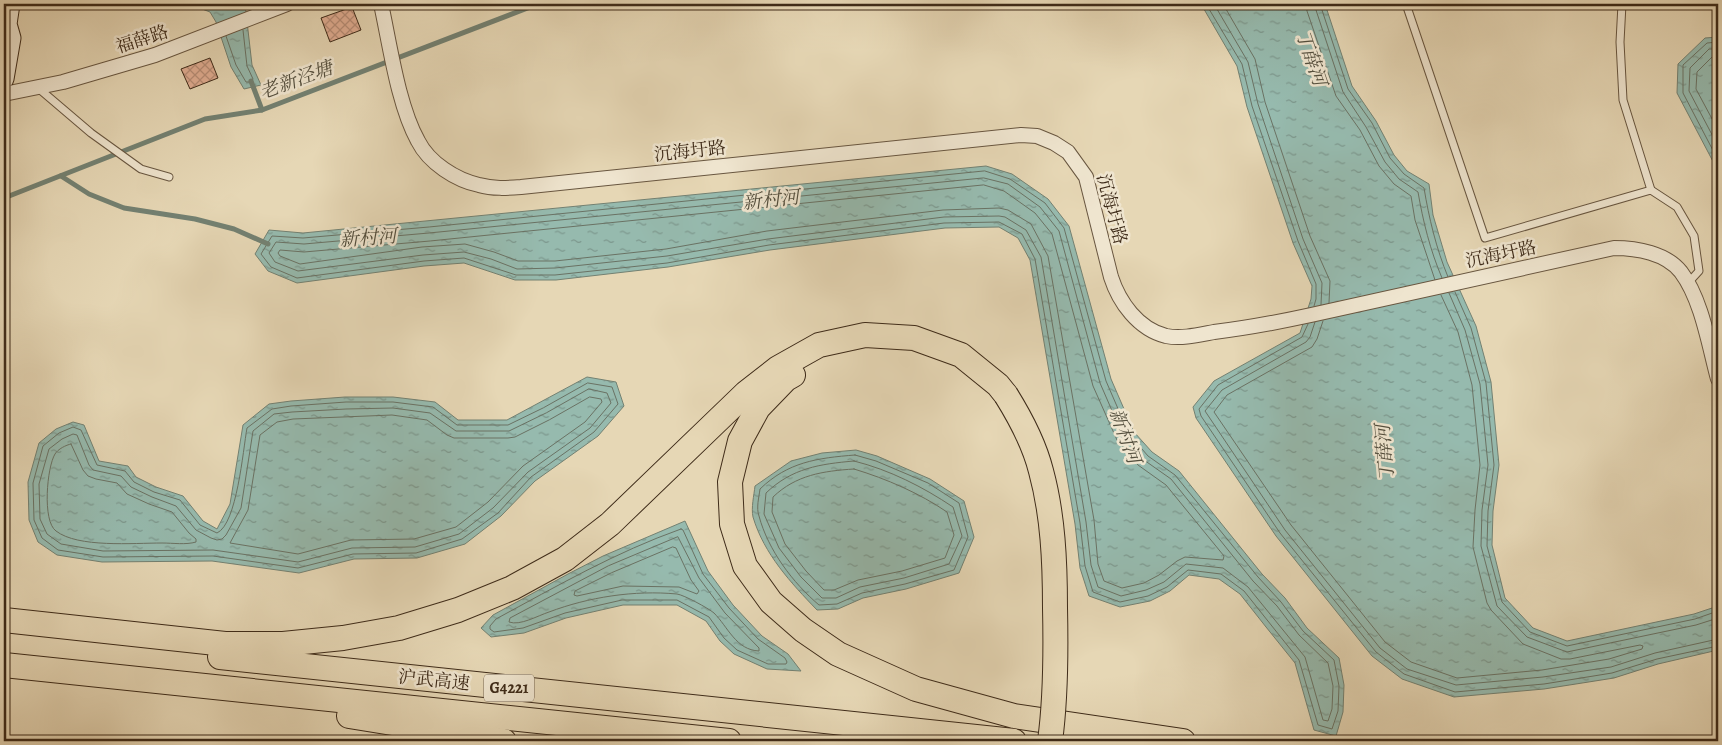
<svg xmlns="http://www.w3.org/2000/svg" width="1722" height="745" font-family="Alegreya,'Noto Serif SC',serif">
  <defs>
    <pattern id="water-ripples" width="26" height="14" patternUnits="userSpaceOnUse" patternTransform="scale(1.25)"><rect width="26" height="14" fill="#96baae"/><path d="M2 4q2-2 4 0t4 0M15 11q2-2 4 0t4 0" fill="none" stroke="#7c978d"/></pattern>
    <pattern id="building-cross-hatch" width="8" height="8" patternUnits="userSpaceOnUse" patternTransform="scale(1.25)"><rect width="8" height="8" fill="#e1ae93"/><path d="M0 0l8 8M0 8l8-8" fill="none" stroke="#b88e77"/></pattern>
  </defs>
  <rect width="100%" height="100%" fill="#e6d7b5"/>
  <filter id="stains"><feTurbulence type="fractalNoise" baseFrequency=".004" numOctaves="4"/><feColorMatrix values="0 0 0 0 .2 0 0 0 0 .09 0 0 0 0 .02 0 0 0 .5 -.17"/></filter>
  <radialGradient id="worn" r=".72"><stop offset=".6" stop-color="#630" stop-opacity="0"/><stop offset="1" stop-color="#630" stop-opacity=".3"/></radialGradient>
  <g fill="url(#water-ripples)" stroke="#738172">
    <path d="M189,4H245L252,65L261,85L244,89L231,67L216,22L210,12Z"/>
    <path d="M1201,4H1325L1352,86L1376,121L1394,155L1407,171L1429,184L1433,215L1447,262L1476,326L1491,382L1499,465L1493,511L1492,545L1505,598L1533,628L1567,641L1694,614L1718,606V650L1658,664L1614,678L1544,689L1454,697L1402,679L1372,656L1276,536L1196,418L1193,407L1214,381L1300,333L1311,299L1312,286L1293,243L1247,107L1237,66Z"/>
    <path d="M1718,37V171L1677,93L1678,64L1705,38Z"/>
    <path d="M986,166L1012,174L1048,199L1069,226L1111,379L1134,432L1152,452L1179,471L1262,574L1285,598L1307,628L1339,658L1344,685L1343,712L1336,736L1314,730L1295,663L1266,627L1240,594L1219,579L1189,575L1170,591L1150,601L1120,607L1089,596L1080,568L1075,524L1030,260L1018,238L999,227L945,228L770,250L668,267L556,280H515L464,263L424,266L297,283L268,271L255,254L269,230L303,233Z"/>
    <path d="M587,377L616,382L624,406L598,436L535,481L501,516L465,544L417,558L354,559L299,573L212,561L102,562L57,555L38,542L29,520L28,482L39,443L56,429L73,422L84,425L99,461L128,466L136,477L156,487L183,496L203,521L217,529L230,504L243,425L269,404L291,401L345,397H393L435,402L458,420H507Z"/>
    <path d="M856,450L877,456L930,479L964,501L974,537L959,573L906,589L863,598L838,609L817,610C791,583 764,554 753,517C751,508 754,495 755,486L791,461L822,453Z"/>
    <path d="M685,521L708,571L733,605L762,636L788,654L801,671L767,669L734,654L720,641L706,621L677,605H623L566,618L524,633L491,637L481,628L493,615L568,574L603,556Z"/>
  </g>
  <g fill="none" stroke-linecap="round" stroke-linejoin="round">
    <g stroke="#6a7264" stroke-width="1">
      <path d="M1206,4L1242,64L1252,106L1298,241L1316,284V299L1314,306"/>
      <path d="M1214,4L1248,62L1258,104L1303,239L1322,283L1321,305"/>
      <path d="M1223,4L1255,59L1265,102L1310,236L1330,281L1329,303"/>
      <path d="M1306,4L1307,11L1336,96L1360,130L1379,166L1394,184L1411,196L1415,220L1435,280"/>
      <path d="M1314,4L1343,92L1366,127L1385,162L1399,179L1418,192C1423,221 1430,250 1442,278"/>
      <path d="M1320,4L1348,89L1372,123L1390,158L1404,174L1424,188C1429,218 1436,248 1448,277"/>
      <path d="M226,36L236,65L246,82H251L253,79L247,66L243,30"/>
      <path d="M1718,42L1707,43L1683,65V93L1718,160"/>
      <path d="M1718,49H1709L1690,68L1689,91L1718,146"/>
      <path d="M1718,56L1712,57L1697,72L1696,89L1718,130"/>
      <path d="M985,171L1010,179L1045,203L1064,228L1106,381L1129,434L1148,456L1175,475L1258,577L1281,602L1303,631L1334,660L1339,686L1338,711L1332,729L1318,725L1299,660L1244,591L1221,574L1188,570L1167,587L1148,596L1120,602L1093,592L1085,566L1080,523L1035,259L1022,234L999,222L944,223L769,245L667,263L555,275H516L464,258L424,261L297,278L271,267L261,254L272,236L303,238L429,227Z"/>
      <path d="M984,178L1008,184L1040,207L1059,231L1100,383L1123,436L1144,460L1171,479L1253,581L1277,606L1299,635L1328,663L1333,686L1332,709L1328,721L1323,720L1305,657L1248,587L1223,568L1186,564L1164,582L1146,590L1121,596L1098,587L1091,565L1086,522L1041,257L1026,230L1005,217L999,216L944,217L768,239L667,256L555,268L517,269L491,259L464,252L423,255L298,271L275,262L269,253L276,242L304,244L429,233Z"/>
      <path d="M984,185L1004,191L1035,213L1052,234L1093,386L1117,440L1138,465L1166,485L1224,556L1223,560L1185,557L1177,561L1159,575L1144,583L1122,588L1104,581L1098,564L1094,520L1048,256L1031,224L1008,210L999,208L943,210L767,231L666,249L555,261H518L494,252L465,244L422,247L300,264L280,256L278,253L280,250L304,252L430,241Z"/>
      <path d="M1455,292L1471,328L1486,383L1494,465L1488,511L1487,546L1502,602L1530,632L1567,646L1695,619L1718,611"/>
      <path d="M1449,293L1465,330L1480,384L1488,465L1482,510L1481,546L1497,606L1527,637L1567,652L1696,625L1718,618"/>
      <path d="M1323,321L1317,339L1312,347L1227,395L1214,412L1291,525L1385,642L1411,662L1457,678L1542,670L1609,659L1642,649L1643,646L1640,645L1570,659H1561L1523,644L1491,610L1487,603L1473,547L1475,510L1480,465L1472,385L1458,332L1441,295"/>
      <path d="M1315,322L1310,337L1306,342L1222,390L1205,411L1285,530L1380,648L1407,669L1456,685L1543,677L1611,667L1655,653L1718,639"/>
      <path d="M1308,324L1302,337L1218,385L1199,409L1201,416L1280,533L1376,652L1404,674L1455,692L1544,684L1612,673L1657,659L1718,646"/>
      <path d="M588,383L612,387L618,404L594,432L531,477L498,513L462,539L416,553L353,554L298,568L213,556L103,557L58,550L42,538L34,520L33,483L43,446L59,433L73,427L81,430L97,465L125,471L134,482L154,492L180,500L200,525L217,533C237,524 243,450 247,428L272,409L291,406L346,402H393L433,407L457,425H508L543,408Z"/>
      <path d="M589,389L607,393L611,403L590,428L528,472L493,508L459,534L415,547L352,548L298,562L213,550L103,551L61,544L47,534L40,519L39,484L49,449L62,439L73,434L77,435L89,465L93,470L121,476L131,487L152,497L176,506L196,530L211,538L217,540L222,539L226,535L241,508L253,431L274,414L292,412L346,409L393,408L430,413L456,431H509L546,413Z"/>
      <path d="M590,397L601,399L602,402L585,422L523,466L488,502L456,527L414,539L351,540L298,554L230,543L248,510L260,435L277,422L293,419L392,415L427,420L447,435L454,438H508L515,437L549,420Z"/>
      <path d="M71,444L83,470L88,476L96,479L117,483L127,494L149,504L172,512L189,533L196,539V542C186,545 173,543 162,543C133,543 78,548 56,531C42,521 47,467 55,454C58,449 66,445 71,444Z"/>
      <path d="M855,455L876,461L928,483L959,503L968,537L954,570L905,584L862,593L837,604L819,605C793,583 768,550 759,516C756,508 759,497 760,489C788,462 817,458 855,455Z"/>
      <path d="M854,461C890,470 923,487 953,507L962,536L949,564L904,578L860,587L836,598H822L801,577L779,548L764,514L766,493C792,468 820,464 854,461Z"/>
      <path d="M854,469C887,479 919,493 947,512L954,535L945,558L902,571L858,580L834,590H824L806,571L785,544L772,512L773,497C796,475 823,471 854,469Z"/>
      <path d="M681,529L683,530L703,574L729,608L758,639L785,658L787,662L786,664H768L737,650L724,638L709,617L677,600H622L565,613L523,628L494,632L490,629V626L496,619C557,586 616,552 681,529Z"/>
      <path d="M678,537L699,578L725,613L759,648V651C736,650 728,627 714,613C708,608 684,595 677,594C634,590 589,597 549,612C537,616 520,626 509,622L510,618L608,566Z"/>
      <path d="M673,547L676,548L691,580L699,591L697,594L679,587L623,586L577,596L574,595L575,591L611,573Z"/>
    </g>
    <g stroke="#738172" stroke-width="5">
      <path d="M251,81L262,110"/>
      <path d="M61,176L89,194L124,208L195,219L234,229L268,244"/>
      <path d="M4,198L205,119L262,110L538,4"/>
    </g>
  </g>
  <g fill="url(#building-cross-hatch)" stroke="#3e2b19">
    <path d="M352,7L361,30L330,42L321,18Z"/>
    <path d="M210,58L218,78L190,89L181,69Z"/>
  </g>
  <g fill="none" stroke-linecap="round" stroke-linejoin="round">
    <g stroke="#685640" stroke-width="9">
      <g id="lane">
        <path d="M1406,4L1485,238L1651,190L1677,207L1694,236L1699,271L1688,283"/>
        <path d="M1622,4L1620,42L1623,100L1651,190"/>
        <path d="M37,87L91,133L141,169L169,177"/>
      </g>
    </g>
    <g stroke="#685640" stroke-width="16">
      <g id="street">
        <path d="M381,4C390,45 398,105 418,141C429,163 456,180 479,185C493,189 507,188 521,187L1021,135L1037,136L1054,143L1068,152L1086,177L1111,277C1119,302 1138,329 1166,336C1182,339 1198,335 1214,332C1247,328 1279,322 1311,315C1412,293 1513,271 1614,248C1637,248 1666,253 1681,272C1702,300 1709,346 1718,379"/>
        <path d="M4,94L63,82L155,55L287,4"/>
      </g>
    </g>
    <g stroke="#3e2b19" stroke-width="21">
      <path id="secondary" d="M4,79L11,38L7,24L10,4"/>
    </g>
    <g stroke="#3e2b19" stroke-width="26">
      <g id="highway">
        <path d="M793,375L786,379L758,408L740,441L730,482L732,524L745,566L771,602L803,630L838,654L916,689L1014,716L1183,741"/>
        <path d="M4,620L225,644H283L343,638L399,628L458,610L512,588L565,559L610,524L746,393L778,368L819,345L865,335L914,338L961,355L998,385L1006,395"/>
        <path d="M220,657L1014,741"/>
        <path d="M4,665L729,741"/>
        <path d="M349,716L504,741"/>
      </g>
    </g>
    <use href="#lane" stroke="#efe5cf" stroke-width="7"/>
    <use href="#street" stroke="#efe5cf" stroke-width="14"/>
    <use href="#secondary" stroke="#efe5cf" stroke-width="19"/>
    <use href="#highway" stroke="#e6d7b5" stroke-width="24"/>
    <g stroke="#3e2b19" stroke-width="26" stroke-linecap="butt">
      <path id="highway-bridge" d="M1006,395C1021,419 1034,443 1041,471C1053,515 1055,562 1055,608C1056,652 1056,697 1050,741"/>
    </g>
    <use href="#highway-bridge" stroke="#e6d7b5" stroke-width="24"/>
  </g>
  <g text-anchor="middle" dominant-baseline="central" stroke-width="5" stroke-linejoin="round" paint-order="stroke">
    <rect fill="#efe5cf" stroke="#736350" stroke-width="1" x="484" y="674.5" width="50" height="27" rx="4"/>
    <g font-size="16" font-weight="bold" fill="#3e2b19">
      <text x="509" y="688">G4221</text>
    </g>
    <g font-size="18" fill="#3e2b19" stroke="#efe5cf">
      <text transform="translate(142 39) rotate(-18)">福薛路</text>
      <text transform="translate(690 151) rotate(-6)">沉海圩路</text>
      <text transform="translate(1112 209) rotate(75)">沉海圩路</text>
      <text transform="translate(1501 254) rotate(-12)">沉海圩路</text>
      <text transform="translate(434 680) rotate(6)">沪武高速</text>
    </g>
    <g font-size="19" font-style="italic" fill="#544f3e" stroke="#efe5cf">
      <text transform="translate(1311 58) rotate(71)">丁薛河</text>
      <text transform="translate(296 80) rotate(-20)">老新泾塘</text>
      <text transform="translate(771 200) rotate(-6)">新村河</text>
      <text transform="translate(368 238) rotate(-4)">新村河</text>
      <text transform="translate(1125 436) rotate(70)">新村河</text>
      <text transform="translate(1385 453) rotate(-95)">丁薛河</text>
    </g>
  </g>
  <rect width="1722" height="745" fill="none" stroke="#e6d7b5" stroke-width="20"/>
  <rect x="5" y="5" width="1712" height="735" fill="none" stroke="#3e2b19" stroke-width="2.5"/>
  <rect x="10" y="10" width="1702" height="725" fill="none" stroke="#3e2b19"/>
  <rect width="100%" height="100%" filter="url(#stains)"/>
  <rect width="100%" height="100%" fill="url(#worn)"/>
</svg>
